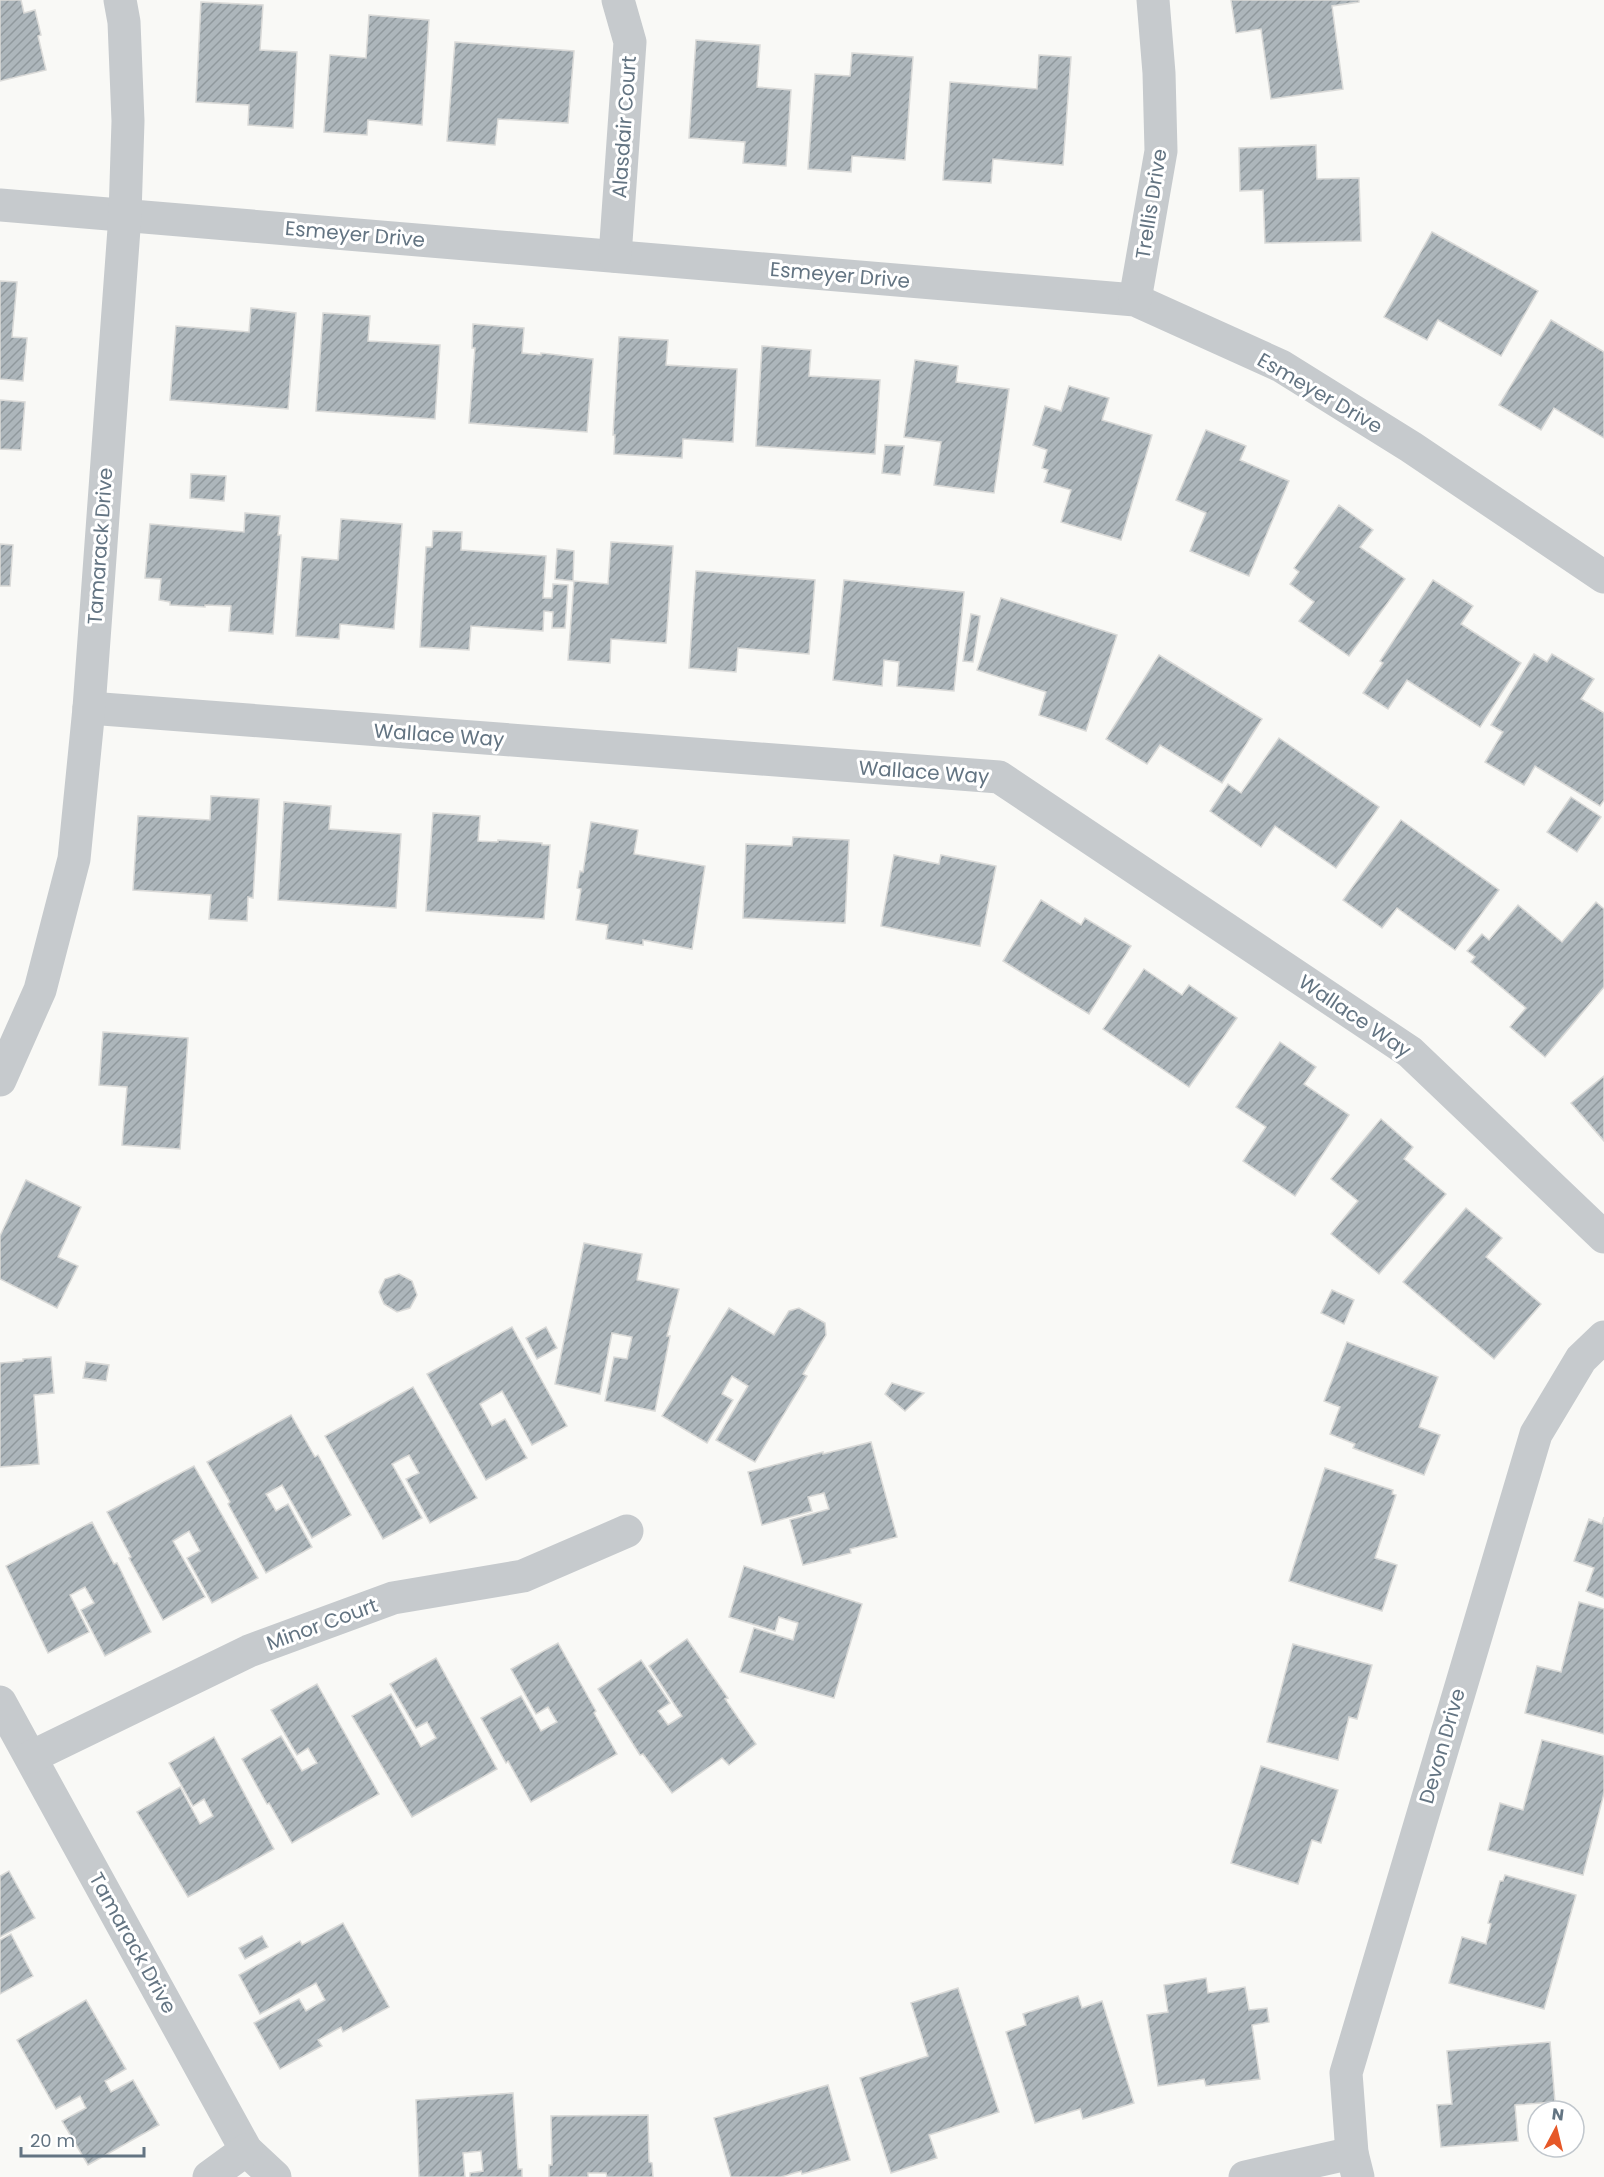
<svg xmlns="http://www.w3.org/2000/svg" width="1604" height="2177" font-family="Poppins,sans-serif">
  <defs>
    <pattern id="building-hatch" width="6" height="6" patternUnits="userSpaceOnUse" patternTransform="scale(1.5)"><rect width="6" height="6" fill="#adb6bb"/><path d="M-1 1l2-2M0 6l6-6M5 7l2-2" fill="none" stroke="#90999d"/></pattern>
  </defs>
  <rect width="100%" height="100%" fill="#f9f9f6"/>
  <g fill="url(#building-hatch)" stroke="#dadad8" stroke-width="1.5">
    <path d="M0,0H21L24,13L35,10L41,35L38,36L46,70L0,81Z"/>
    <path d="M1231,0H1359V2L1332,6L1343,89L1271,99L1261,29L1236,33Z"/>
    <path d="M201,2L263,5L260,50L297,52L293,128L248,125L249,105L196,102Z"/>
    <path d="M369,15L429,20L422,125L368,120L367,135L324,132L330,55L366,58Z"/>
    <path d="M696,40L760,45L757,87L791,90L786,166L743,163L745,142L689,138Z"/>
    <path d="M455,42L574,51L568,123L498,119L495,145L447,141Z"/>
    <path d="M852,53L913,57L905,160L852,156L851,172L808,169L815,74L850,76Z"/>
    <path d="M1039,55L1071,57L1063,165L993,159L991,183L943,180L950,82L1037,89Z"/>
    <path d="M1316,145L1317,179L1359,178L1361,241L1265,243L1263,190L1240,191L1239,148Z"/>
    <path d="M1432,232L1538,291L1501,356L1438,320L1427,340L1384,317Z"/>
    <path d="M0,281L17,282L12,337L27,338L23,381L0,379Z"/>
    <path d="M251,308L296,313L288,409L170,400L176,326L249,332Z"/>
    <path d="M323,313L370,316L368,341L440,345L435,419L316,411Z"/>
    <path d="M1551,320L1604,352V438L1554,408L1541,430L1499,405Z"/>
    <path d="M473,324L524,328L522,353L541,355V353L593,359L587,432L469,423L475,348H472Z"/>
    <path d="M619,337L668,340L666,365L737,369L733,442L683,439L682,458L614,454L615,435H613Z"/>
    <path d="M762,346L811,350L809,376L880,380L875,454L756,446Z"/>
    <path d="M915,360L958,366L956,382L1009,389L994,493L934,485L941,442L904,437Z"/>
    <path d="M1069,386L1109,398L1102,420L1152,435L1121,540L1061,522L1071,490L1044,482L1048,470L1042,468L1047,450L1033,445L1045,406L1061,411Z"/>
    <path d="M0,400L25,402L21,450L0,449Z"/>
    <path d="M1206,430L1246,446L1240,460L1289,481L1249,576L1190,551L1206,513L1176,500Z"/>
    <path d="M885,445L904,446L900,475L882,473Z"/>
    <path d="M191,474L226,476L224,501L190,498Z"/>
    <path d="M1339,505L1373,530L1360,547L1405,579L1349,656L1299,621L1314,602L1290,584L1299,572L1294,568Z"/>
    <path d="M245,513L280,516L278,535H281L273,634L229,631L231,606L205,605V607L170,605V602L159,600L161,579L145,578L150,524L244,532Z"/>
    <path d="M341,519L402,524L394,629L340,624L339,639L296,636L302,557L338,560Z"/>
    <path d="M433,531L462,532L461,550L546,556L543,598H552L553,584L568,585L565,628H552L553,612L544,611L543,631L471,626L469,650L420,647L426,547H432Z"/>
    <path d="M611,542L673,546L666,643L611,639L610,663L568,660L574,581L608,584Z"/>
    <path d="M0,544L13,545L10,586H0Z"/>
    <path d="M557,549L574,551L573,581L555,579Z"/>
    <path d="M696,571L815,580L809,654L738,648L736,672L689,668Z"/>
    <path d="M844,580L964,592L954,691L897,686L899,662L884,660L882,686L833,680Z"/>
    <path d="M1433,580L1473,606L1461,624L1521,663L1480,727L1407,680L1388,709L1363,693L1383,663L1380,661Z"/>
    <path d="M1001,598L1117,635L1086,731L1039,715L1046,692L977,670Z"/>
    <path d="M971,614L980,616L973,662L963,661Z"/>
    <path d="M1534,654L1547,662L1552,654L1594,679L1581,699L1604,713V800L1600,806L1535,766L1524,785L1485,762L1503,732L1491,725Z"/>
    <path d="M1159,655L1262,719L1222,783L1160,745L1147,764L1106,739Z"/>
    <path d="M1279,738L1379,807L1336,868L1275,826L1261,847L1210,811L1228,784L1241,793Z"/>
    <path d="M211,796L259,799L253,898L248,897L247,921L209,919L211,895L133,890L138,816L210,820Z"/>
    <path d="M1571,797L1601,817L1577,852L1547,832Z"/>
    <path d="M284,802L331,806L329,829L401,834L396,908L278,900Z"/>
    <path d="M433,813L480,816L478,841L498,842V840L542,843V845H550L544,919L426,911Z"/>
    <path d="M1401,820L1499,890L1455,950L1397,908L1382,928L1343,900Z"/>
    <path d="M591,822L638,830L634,854L705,866L692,949L643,940V945L606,939L608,925L576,920L581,889L577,888L580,871L583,872Z"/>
    <path d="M793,837L849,840L845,923L743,918L746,844L792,846Z"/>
    <path d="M894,855L939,864L941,855L996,866L980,946L881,926Z"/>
    <path d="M1041,900L1081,925L1085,918L1131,946L1089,1014L1003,961Z"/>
    <path d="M1596,902L1604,909V987L1545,1057L1510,1027L1526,1008L1471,962L1475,957L1467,951L1482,934L1489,940L1518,905L1562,942Z"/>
    <path d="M1144,969L1182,995L1189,985L1237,1018L1189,1087L1103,1029Z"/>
    <path d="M103,1032L188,1038L180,1149L122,1145L127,1087L99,1085Z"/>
    <path d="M1280,1042L1316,1067L1304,1084L1349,1115L1295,1196L1243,1161L1266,1127L1236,1107Z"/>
    <path d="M1604,1076V1141L1571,1103Z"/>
    <path d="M1381,1119L1413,1147L1404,1159L1446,1194L1379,1274L1331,1234L1358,1201L1331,1179Z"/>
    <path d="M26,1180L81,1207L58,1257L78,1266L57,1308L0,1279V1236Z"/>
    <path d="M1466,1208L1502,1238L1486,1257L1541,1304L1494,1359L1403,1282Z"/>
    <path d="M584,1243L642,1254L637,1280L679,1289L667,1336H670L655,1411L605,1401L614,1357L627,1359L632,1337L612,1333L600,1394L555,1384Z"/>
    <path d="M399,1274L412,1281L417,1295L410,1308L397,1312L384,1304L379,1292L385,1279Z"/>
    <path d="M1332,1290L1354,1300L1344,1324L1321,1313Z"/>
    <path d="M729,1308L774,1335L789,1311L799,1308L825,1323L826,1335L803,1374L807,1376L755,1462L716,1440L748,1386L732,1376L722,1394L733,1400L707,1443L662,1416Z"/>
    <path d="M512,1327L567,1426L532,1445L502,1391L480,1404L492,1426L505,1419L527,1458L486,1480L427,1374Z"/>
    <path d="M546,1327L557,1348L537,1359L526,1338Z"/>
    <path d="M1347,1342L1438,1377L1419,1427L1440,1435L1424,1475L1353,1448L1355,1444L1330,1434L1340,1407L1324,1401Z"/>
    <path d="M51,1357L54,1393L34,1395L39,1464L0,1467V1363L23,1361V1359Z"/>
    <path d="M86,1362L109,1365L106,1381L83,1378Z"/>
    <path d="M892,1383L924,1393L905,1411L885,1394Z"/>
    <path d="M413,1387L477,1498L430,1523L406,1479L419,1473L409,1455L392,1464L422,1518L383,1539L325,1436Z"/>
    <path d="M291,1415L315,1457L318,1455L351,1515L312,1538L282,1485L266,1494L276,1511L288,1504L312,1547L266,1573L228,1504L230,1502L207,1462Z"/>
    <path d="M871,1442L897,1537L850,1549L851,1553L803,1565L790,1520L829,1509L824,1493L808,1497L812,1511L762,1525L748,1472L823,1452V1454Z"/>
    <path d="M194,1466L258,1578L212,1603L187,1558L200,1551L189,1531L173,1541L205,1597L163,1620L129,1558L131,1557L107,1512Z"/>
    <path d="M1325,1468L1393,1490L1392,1494L1396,1495L1375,1558L1397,1565L1382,1611L1289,1581Z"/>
    <path d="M1604,1517V1598L1586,1591L1594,1568L1574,1561L1589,1519L1602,1524Z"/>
    <path d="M92,1522L114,1564L117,1563L151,1632L105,1656L81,1610L94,1603L85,1587L70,1595L89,1632L48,1653L6,1566Z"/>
    <path d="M744,1566L862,1604L834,1698L740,1672L754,1628L793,1640L798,1623L779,1617L775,1631L729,1617Z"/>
    <path d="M1579,1602L1604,1609V1734L1525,1713L1537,1666L1561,1672Z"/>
    <path d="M687,1639L728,1698L725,1699L756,1744L729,1765L722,1758L672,1793L643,1754L640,1755L598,1689L641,1660L670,1703L658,1711L668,1725L682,1716L649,1666Z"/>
    <path d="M558,1643L596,1711L594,1713L617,1754L531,1802L508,1761L506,1763L481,1718L521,1696L541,1731L557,1722L548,1707L536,1714L511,1669Z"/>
    <path d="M1293,1644L1372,1665L1357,1719L1349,1717L1338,1760L1267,1742Z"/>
    <path d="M436,1658L497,1769L412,1817L352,1716L391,1694L421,1747L436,1738L427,1722L416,1728L390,1684Z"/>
    <path d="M317,1684L379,1794L292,1843L269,1803L267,1804L242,1759L281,1736L302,1771L317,1763L308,1748L297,1755L271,1710Z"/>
    <path d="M214,1737L274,1849L188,1897L137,1812L180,1787L200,1824L213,1816L204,1799L193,1806L169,1763Z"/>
    <path d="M1542,1740L1604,1756V1793L1583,1875L1488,1850L1500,1803L1523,1810Z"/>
    <path d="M1261,1766L1338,1790L1321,1843L1312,1840L1298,1884L1231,1863Z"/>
    <path d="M9,1871L35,1918L0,1937V1876Z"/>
    <path d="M1505,1875L1576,1895L1544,2009L1449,1983L1462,1937L1486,1944L1491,1924L1488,1923L1500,1881H1503Z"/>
    <path d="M343,1923L389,2007L343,2032L341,2027L318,2040L322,2046L280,2069L254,2023L299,1999L306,2011L325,2000L316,1983L260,2014L239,1975L300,1941L302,1945Z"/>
    <path d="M11,1934L33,1976L0,1994V1940Z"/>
    <path d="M262,1936L268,1947L245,1959L239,1948Z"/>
    <path d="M1206,1978L1208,1993L1245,1987L1249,2010L1267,2008L1269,2022L1252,2025L1260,2079L1206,2086L1204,2079L1158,2086L1147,2015L1168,2012L1164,1985Z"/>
    <path d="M958,1988L999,2112L929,2135L937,2158L891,2173L860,2078L928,2056L911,2003Z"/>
    <path d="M1078,1996L1082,2008L1102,2001L1134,2103L1083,2119L1080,2109L1035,2123L1006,2032L1026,2025L1023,2014Z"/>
    <path d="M86,2000L126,2069L105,2081L111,2092L133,2080L159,2125L88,2165L62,2121L86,2108L80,2096L56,2109L17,2040Z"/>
    <path d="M1550,2042L1555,2102L1515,2105L1518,2141L1441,2147L1437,2105L1452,2104L1447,2051Z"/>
    <path d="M828,2085L850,2160L802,2174L801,2171L781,2177H731L714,2118Z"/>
    <path d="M513,2093L518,2169H522V2177H470V2173L483,2171L481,2151L463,2153L465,2177H419L416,2100Z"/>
    <path d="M648,2115L649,2162L652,2163L653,2177H607L606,2173H588V2177H549V2165H552L551,2116Z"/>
  </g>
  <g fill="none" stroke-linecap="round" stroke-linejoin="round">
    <g stroke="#c6cacd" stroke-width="33">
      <path d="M0,205L1135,300L1281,366L1411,447L1604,577"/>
      <path d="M615,256L630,42L618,0"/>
      <path d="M1135,300L1161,151L1159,73L1153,0"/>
      <path d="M89,708L999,777L1410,1052L1604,1237"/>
      <path d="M0,1080L40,990L74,859L89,708L125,215L128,121L124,22L120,0"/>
      <path d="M0,1702L246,2150L275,2177"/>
      <path d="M31,1757L249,1651L393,1598L523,1576L627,1531"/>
      <path d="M209,2177L246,2150"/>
      <path d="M1245,2177L1352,2153"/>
      <path d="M1358,2177L1352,2153L1346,2073L1536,1434L1581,1359L1604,1337"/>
    </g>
  </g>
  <g text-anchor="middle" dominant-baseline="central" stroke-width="6" stroke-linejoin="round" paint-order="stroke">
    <g font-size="20" fill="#637482" stroke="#fff">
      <text transform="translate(624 127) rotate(-86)">Alasdair Court</text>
      <text transform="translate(1151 204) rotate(-81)">Trellis Drive</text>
      <text transform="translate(355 234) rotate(5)">Esmeyer Drive</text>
      <text transform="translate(840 275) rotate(5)">Esmeyer Drive</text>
      <text transform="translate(1320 393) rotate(30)">Esmeyer Drive</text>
      <text transform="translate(100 546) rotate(-86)">Tamarack Drive</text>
      <text transform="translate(439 735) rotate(4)">Wallace Way</text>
      <text transform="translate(924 772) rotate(4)">Wallace Way</text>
      <text transform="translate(1355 1016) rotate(34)">Wallace Way</text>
      <text transform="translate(322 1624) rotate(-20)">Minor Court</text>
      <text transform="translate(1442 1746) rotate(-74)">Devon Drive</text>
      <text transform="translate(133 1943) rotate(61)">Tamarack Drive</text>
    </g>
  </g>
  <g transform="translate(1556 2129) rotate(7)"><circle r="28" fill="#ffffff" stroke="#c1c7cd" stroke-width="1.5"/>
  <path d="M0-4.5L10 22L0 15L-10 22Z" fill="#e65828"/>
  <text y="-9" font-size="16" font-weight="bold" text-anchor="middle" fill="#637482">N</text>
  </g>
  <path d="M21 2147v9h123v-9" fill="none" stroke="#637482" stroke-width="3"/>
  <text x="30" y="2147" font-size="18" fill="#637482" stroke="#ffffff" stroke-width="4.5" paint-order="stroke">20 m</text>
</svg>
